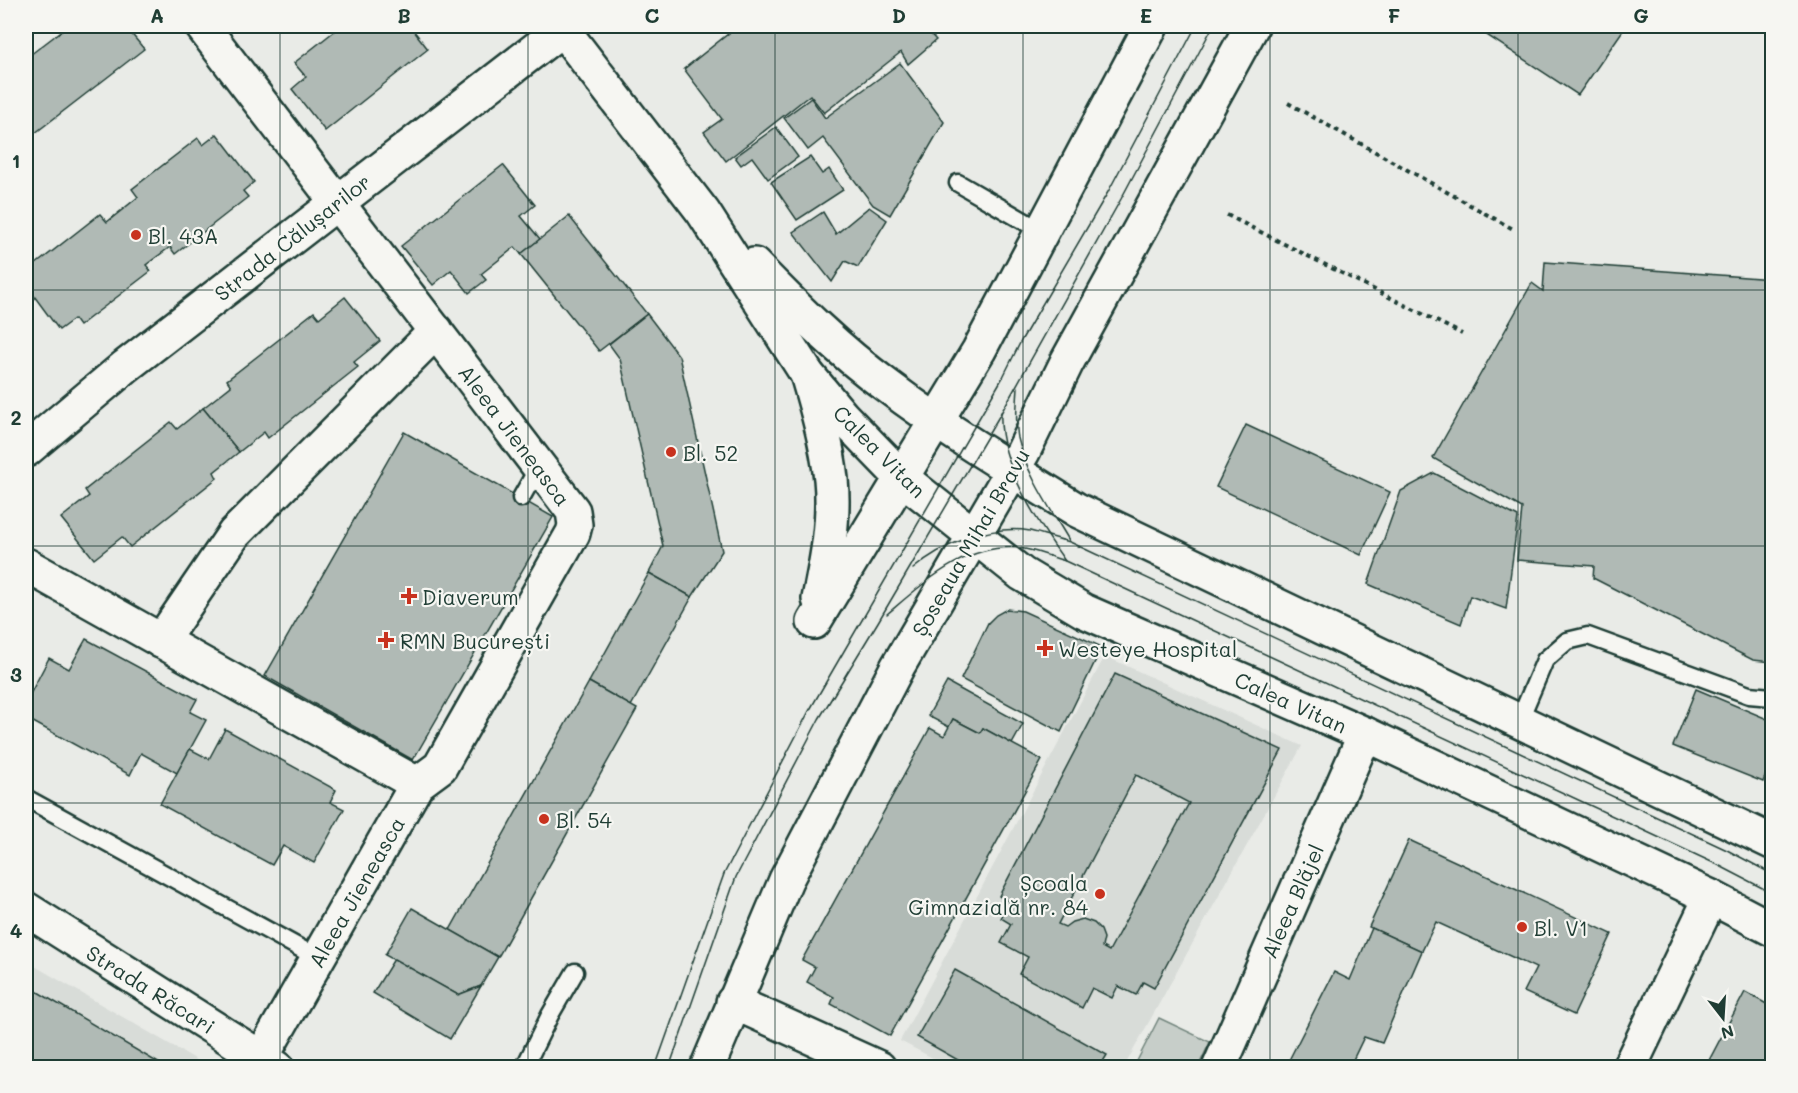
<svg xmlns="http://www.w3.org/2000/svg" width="1798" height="1093" font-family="Mali,sans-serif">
  <rect width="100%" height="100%" fill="#e9ebe7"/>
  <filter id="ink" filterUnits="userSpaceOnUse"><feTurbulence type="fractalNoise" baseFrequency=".0167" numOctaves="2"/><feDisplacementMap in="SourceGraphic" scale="12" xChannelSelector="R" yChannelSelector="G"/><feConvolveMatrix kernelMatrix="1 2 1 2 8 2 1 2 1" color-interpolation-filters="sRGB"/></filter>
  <g filter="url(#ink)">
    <g fill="#d8dcd8">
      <path d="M1105,656L1302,746L1124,1067H950L900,1041Z"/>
      <path d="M26,961L209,1067H26Z"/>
    </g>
    <path fill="#c7cec9" stroke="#73867e" stroke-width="1.5" d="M1159,1018L1210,1042L1198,1067H1134Z"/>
    <g fill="#b0bab5" stroke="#1f3d34" stroke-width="1.5" fill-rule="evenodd">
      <path d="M68,26H125L144,49L26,140V58Z"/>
      <path d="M341,26H410L428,49L325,131L292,89L306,77L294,63Z"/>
      <path d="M666,26H682L671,33Z"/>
      <path d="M738,26H923L936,40L908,64L901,52L824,113L810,95L726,161L704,132L722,119L684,69Z"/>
      <path d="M1473,26H1626L1578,95Z"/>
      <path d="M900,63L944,122L890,215L873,205L823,138L808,150L784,118L811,98L825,118Z"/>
      <path d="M776,127L798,157L768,179L752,157L741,165L735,157Z"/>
      <path d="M217,134L254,182L243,191L248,197L175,254L170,247L146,265L151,271L79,326L74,319L59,330L26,285V279L35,272L31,268L100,214L107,222L138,197L132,189L198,138L203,145Z"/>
      <path d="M810,157L822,174L829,169L843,190L797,220L771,182Z"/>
      <path d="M503,165L535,205L521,216L540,239L521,254L515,247L481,274L486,280L469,293L451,270L433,285L401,246Z"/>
      <path d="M869,207L887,220L858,267L845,261L832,282L793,232L823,212L836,234Z"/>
      <path d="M569,216L647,314L599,351L521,254Z"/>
      <path d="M1545,262L1772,279V662L1753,660L1593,578L1594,566L1517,560L1522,508L1433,458L1532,283L1543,291Z"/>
      <path d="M345,297L380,341L354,362L358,367L268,438L264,432L239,452L203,408L231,386L227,380L314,312L319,318Z"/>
      <path d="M647,314L679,356L722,551L692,597L649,573L663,546L620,359L609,344Z"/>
      <path d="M203,408L239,452L214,472L217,478L130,547L122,537L94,559L61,518L89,496L85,490L171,422L177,429Z"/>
      <path d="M1246,425L1390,492L1361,555L1216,487Z"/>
      <path d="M404,432L553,517L413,760L265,676Z"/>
      <path d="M1434,473L1518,517L1506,609L1470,596L1461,624L1368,584L1401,491Z"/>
      <path d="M649,573L692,597L631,706L589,682Z"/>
      <path d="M1007,609L1023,611L1102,647L1061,732L961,679L988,623L996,615Z"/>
      <path d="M86,639L197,699L190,712L206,720L177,773L141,753L130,775L26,718V702L49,658L69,669Z"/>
      <path d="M1115,674L1282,750L1154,988L1143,982L1136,995L1118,986L1112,998L1092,988L1082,1008L1019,974L1028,957L1001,943L1011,924L1001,918L1010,902L999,896ZM1136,775L1189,803L1109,951L1102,947L1104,938L1101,930L1094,923L1083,919L1072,922L1065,927L1058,924Z"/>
      <path d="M589,682L637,709L498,957L450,930Z"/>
      <path d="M947,682L1023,724L1012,744L983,728L980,733L953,719L949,727L928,716Z"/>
      <path d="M1696,689L1772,721V759L1763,782L1673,746Z"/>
      <path d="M953,719L980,733L983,728L1042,760L890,1036L831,1004L834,997L807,982L815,967L802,960L930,728L944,736Z"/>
      <path d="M225,729L336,790L330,802L344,809L314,863L283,846L272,865L160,804L190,749L209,759Z"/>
      <path d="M1409,840L1612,934L1574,1015L1524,992L1536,968L1436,922L1422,951L1369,927Z"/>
      <path d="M412,908L498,957L481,986L458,995L385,955Z"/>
      <path d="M1372,928L1422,951L1382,1043L1364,1037L1349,1068H1308L1289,1060L1334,972L1350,980Z"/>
      <path d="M394,959L458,995L481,986L450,1039L373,993Z"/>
      <path d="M955,970L1107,1055L1099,1068H972L917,1037Z"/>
      <path d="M26,985L167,1068H26Z"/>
      <path d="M1745,992L1772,1007V1068L1763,1063L1761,1068H1705Z"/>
      <path d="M1289,1060L1308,1068H1285Z"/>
    </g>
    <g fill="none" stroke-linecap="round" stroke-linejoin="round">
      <g stroke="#1f3d34" stroke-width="21">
        <g id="service">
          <path d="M958,183L1041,231"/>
          <path d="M521,498L539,466"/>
          <path d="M1519,721L1545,660L1567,641L1588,636L1749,695L1772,697"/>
          <path d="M26,798L318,958"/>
          <path d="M524,1068L550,1015L575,972"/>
        </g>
      </g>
      <g stroke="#1f3d34" stroke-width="38">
        <g id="minor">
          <path d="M202,26L573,511L575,525L573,533L440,767L417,784L261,1058"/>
          <path d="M26,450L126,366L562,29"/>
          <path d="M26,565L417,784"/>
          <path d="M161,641L234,534L436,331"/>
          <path d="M26,909L277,1068"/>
          <path d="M733,1002L879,1068"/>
          <path d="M1219,1068L1365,734"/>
          <path d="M1629,1068L1711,897"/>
        </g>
      </g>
      <g stroke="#1f3d34" stroke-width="38">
        <g id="secondary">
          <path d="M560,26L703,212L807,374L842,416L902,478L1022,574L1084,611L1365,734L1711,897L1772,929"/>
          <path d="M754,265C796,308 838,350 886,385C947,431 1012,470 1077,510L1772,842"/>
        </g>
      </g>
      <g stroke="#1f3d34" stroke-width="38">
        <g id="primary">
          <path d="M807,374C817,408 827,443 831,479C835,519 827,560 819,599"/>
          <path d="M814,622L979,350L1151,26"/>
          <path d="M707,1068L786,880L898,666L1023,452L1067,362L1252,26"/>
        </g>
      </g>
      <g stroke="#1f3d34" stroke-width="4" stroke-dasharray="4.5 4.5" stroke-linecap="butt">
        <path d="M1288,103L1513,229"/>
        <path d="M1227,215L1462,334"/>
      </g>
      <use href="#service" stroke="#f6f6f2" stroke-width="16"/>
      <use href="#minor" stroke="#f6f6f2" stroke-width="33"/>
      <use href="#secondary" stroke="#f6f6f2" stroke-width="33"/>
      <use href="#primary" stroke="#f6f6f2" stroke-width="33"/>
      <g stroke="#1f3d34" stroke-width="1.5">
        <path d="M1018,387C1017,404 1015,421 1018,438C1026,474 1052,511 1070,542"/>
        <path d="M1001,412C998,462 1037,522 1065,561"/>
        <path d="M913,569C942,544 991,524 1030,531C1043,534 1057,539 1070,542L1727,850L1772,874"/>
        <path d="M887,614C925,582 971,539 1025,549C1039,552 1052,557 1065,561L1718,865L1772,893"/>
        <path d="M655,1068L724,874L808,713L1003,377L1022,339L1108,192L1196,26"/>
        <path d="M669,1068L736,877L819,719L878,622L1001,413L1121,199L1213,26"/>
      </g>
    </g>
  </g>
  <path fill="none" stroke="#1f3d34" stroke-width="1.5" stroke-opacity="0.55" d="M280,26V1068M528,26V1068M775,26V1068M1023,26V1068M1270,26V1068M1518,26V1068M26,290H1772M26,546H1772M26,803H1772"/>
  <g fill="#c8321e" stroke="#f6f6f2" stroke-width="2">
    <circle cx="136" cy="235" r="6"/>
    <circle cx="671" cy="452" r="6"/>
    <path d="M406 587h6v6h6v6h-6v6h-6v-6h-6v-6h6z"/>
    <path d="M383 631h6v6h6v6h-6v6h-6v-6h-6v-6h6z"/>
    <path d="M1042 639h6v6h6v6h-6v6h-6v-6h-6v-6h6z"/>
    <circle cx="544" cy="819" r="6"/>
    <circle cx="1100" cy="894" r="6"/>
    <circle cx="1522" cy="927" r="6"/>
  </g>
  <g text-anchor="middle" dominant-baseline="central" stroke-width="4.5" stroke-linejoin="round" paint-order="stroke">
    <g font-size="21" fill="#1f3d34" stroke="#f6f6f2" text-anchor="start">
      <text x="148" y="235">Bl. 43A</text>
      <text x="683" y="452">Bl. 52</text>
      <text x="422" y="596">Diaverum</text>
      <text x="400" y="640">RMN București</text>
      <text x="1058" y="648">Westeye Hospital</text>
      <text x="556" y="819">Bl. 54</text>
      <text x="1088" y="882" text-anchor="end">Școala<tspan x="1088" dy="24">Gimnazială nr. 84</tspan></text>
      <text x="1534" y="927">Bl. V1</text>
    </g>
    <g font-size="21" fill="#1f3d34" stroke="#f6f6f2">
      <text transform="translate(292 237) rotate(-38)">Strada Călușarilor</text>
      <text transform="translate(515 435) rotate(53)">Aleea Jieneasca</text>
      <text transform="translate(880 451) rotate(45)">Calea Vitan</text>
      <text transform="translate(970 542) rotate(-60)">Șoseaua Mihai Bravu</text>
      <text transform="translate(1291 702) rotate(24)">Calea Vitan</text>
      <text transform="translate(356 892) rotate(-60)">Aleea Jieneasca</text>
      <text transform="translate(1292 901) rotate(-66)">Aleea Blăjel</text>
      <text transform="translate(151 989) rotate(32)">Strada Răcari</text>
    </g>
  </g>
  <rect width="1798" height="1093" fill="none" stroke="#f6f6f2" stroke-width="66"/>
  <g transform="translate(1723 1018) rotate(163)" stroke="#f6f6f2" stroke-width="4.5" paint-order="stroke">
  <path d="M0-4.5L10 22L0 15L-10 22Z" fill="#1f3d34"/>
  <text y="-9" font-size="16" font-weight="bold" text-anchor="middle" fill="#1f3d34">N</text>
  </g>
  <rect x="33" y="33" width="1732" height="1027" fill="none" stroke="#1f3d34" stroke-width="2"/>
  <g font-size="20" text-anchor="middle" font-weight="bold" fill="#1f3d34">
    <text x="157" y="23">A</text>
    <text x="404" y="23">B</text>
    <text x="652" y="23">C</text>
    <text x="899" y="23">D</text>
    <text x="1146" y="23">E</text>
    <text x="1394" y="23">F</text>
    <text x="1641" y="23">G</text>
    <text x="16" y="168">1</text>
    <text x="16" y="425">2</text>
    <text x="16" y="682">3</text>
    <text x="16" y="938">4</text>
  </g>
</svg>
